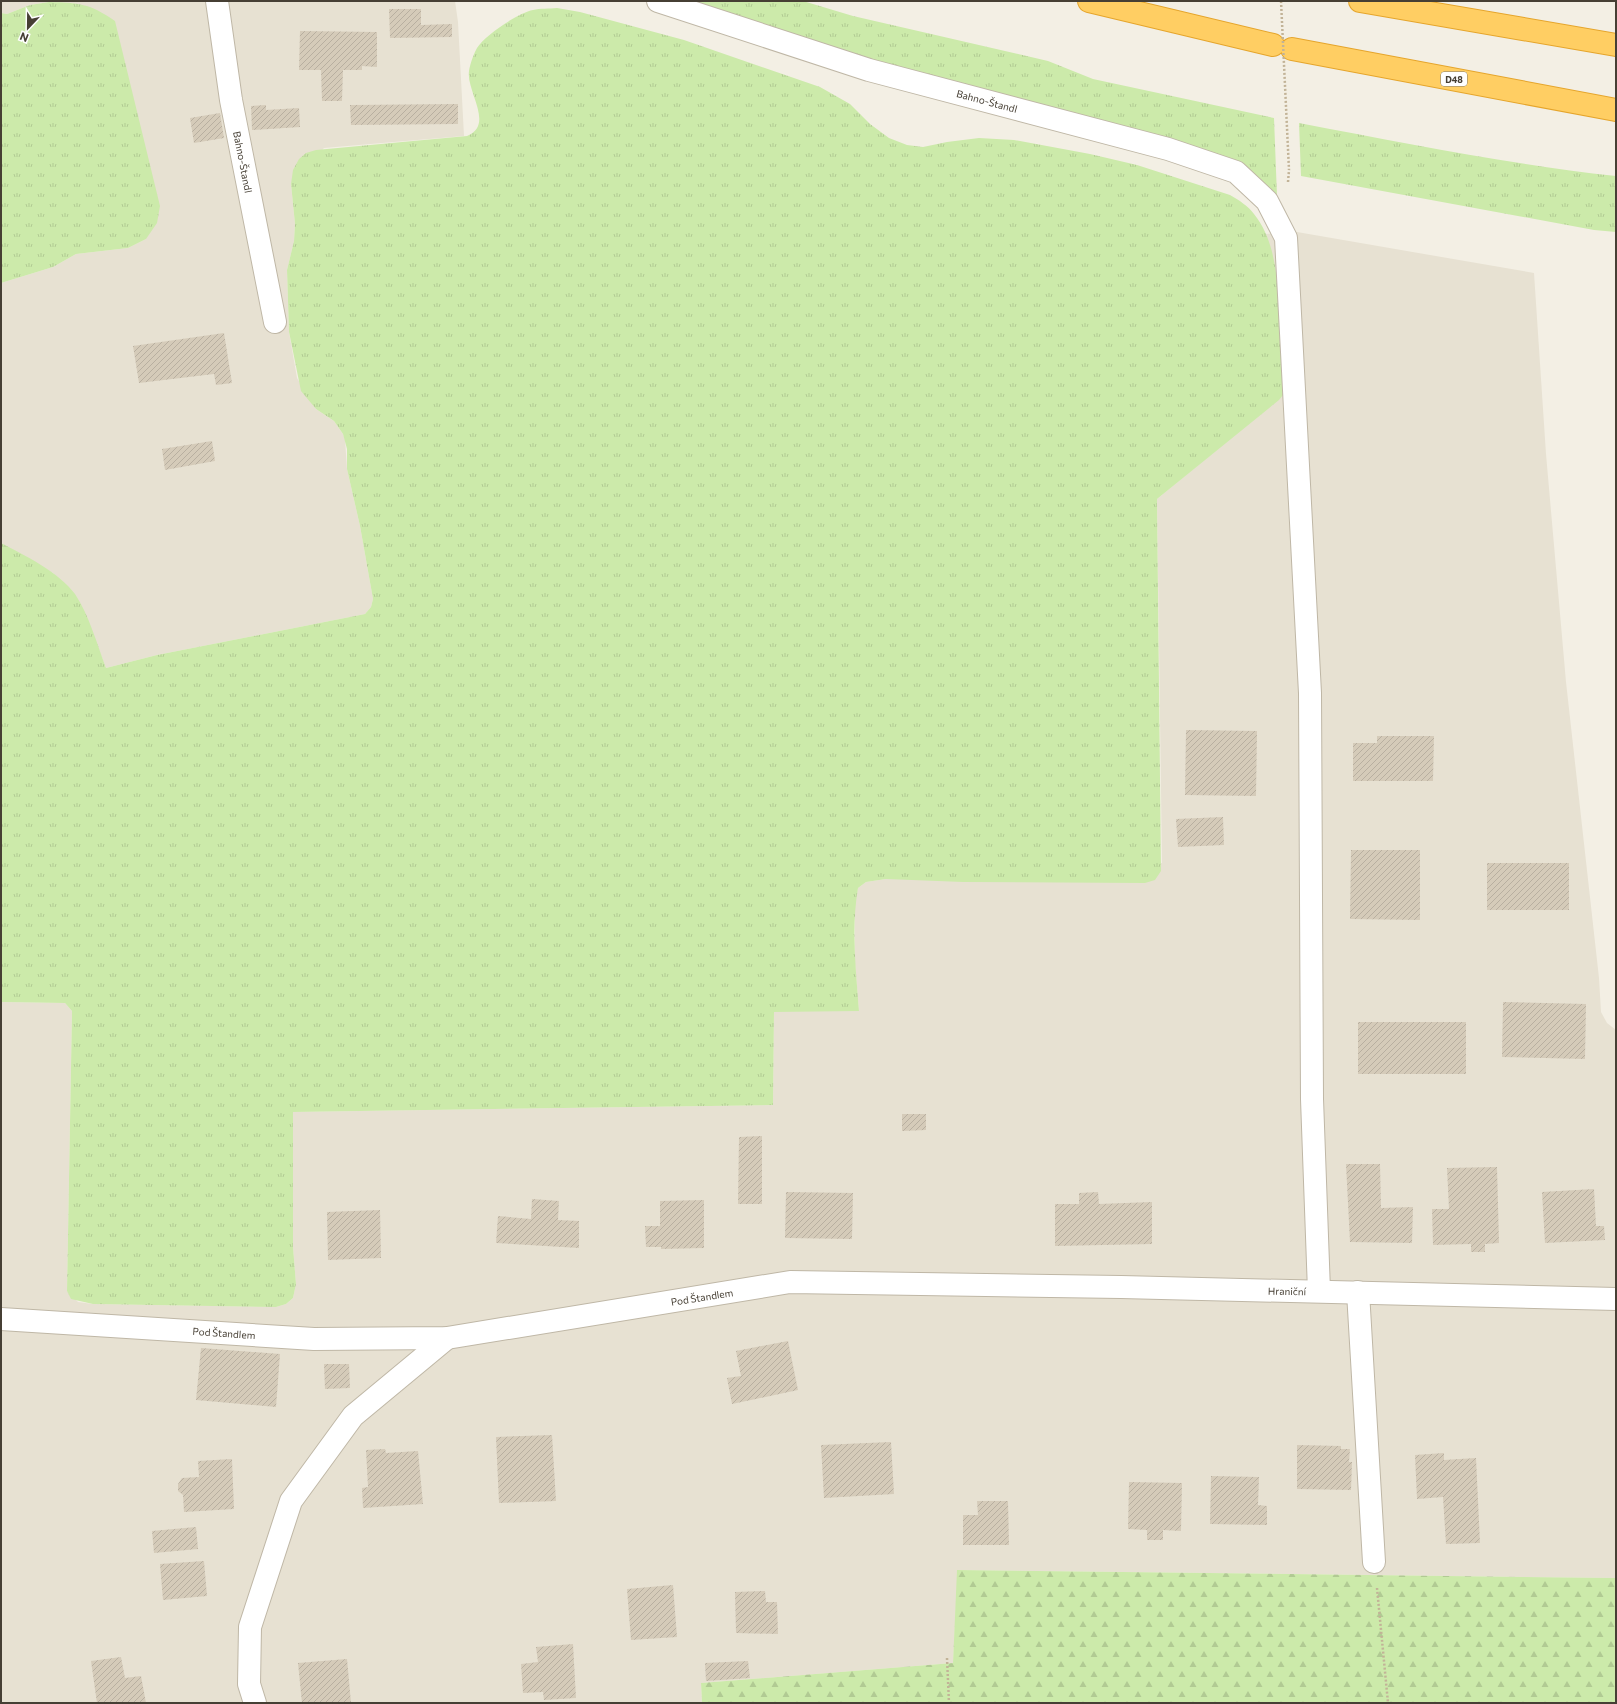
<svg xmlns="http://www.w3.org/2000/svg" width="1617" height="1704" font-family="Commissioner,sans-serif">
  <defs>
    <pattern id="grass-tufts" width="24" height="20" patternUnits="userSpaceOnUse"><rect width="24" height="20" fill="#cceaaa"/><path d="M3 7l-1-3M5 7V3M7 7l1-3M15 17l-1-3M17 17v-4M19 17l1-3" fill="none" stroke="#b1ca93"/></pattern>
    <pattern id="forest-firs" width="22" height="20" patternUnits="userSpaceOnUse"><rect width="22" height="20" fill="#cceaaa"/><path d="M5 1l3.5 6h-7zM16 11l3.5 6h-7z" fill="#b1ca93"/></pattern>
    <pattern id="building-hatch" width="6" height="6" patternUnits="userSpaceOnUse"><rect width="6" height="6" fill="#d5cbb9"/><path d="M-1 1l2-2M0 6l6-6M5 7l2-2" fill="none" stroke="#b8afa0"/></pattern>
  </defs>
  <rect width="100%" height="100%" fill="#f3efe4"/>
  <g fill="#e7e1d2">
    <path d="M1,1H455L458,22L464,136L324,148L291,184L295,224L294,241L287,270L289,332L297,378L316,409L334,421L343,434L345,439L347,469L360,526L373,599L371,607L365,614L157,655L106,668L86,617L74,594L53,573L1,543V283L53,267L76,254L128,248L146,239L73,3L49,2L30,5L7,14L1,13Z"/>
    <path d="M1297,232L1534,273L1546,454L1566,682L1599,978L1601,1012L1607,1023L1616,1030V1578L958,1570L953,1663L701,1683L702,1703H1V1002L65,1003L72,1011L67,1291L78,1302L93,1304L276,1307L286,1304L293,1298L296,1284L293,1247V1112L773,1105L774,1011H859L855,963V903L858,888L866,882L886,879L1162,863L1157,499L1282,396L1283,390L1272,253L1265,234Z"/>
  </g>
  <g fill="url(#grass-tufts)">
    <path d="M686,1H803L853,16L1048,61L1093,79L1274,118L1277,196L1236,162L819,45Z"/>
    <path d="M49,2C79,3 89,3 115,21L160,206L157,223L146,239L128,248L76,254L53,267L1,283V13L7,14L30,5Z"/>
    <path d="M557,8L580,12L684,40L820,87L850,104L870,124L889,138L907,145L923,147L947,142L979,138L1014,140L1090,154L1137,165L1230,195C1239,200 1248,206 1254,214C1280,246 1278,297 1280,336C1281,355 1285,376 1283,395L1279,400L1157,499L1161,871L1155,880L1145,883L963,882L886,879L866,882L858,888C851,928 856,971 859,1011L774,1012L773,1105L293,1112V1247L296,1284L293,1298L286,1304L276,1307L93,1304L71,1299L67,1291L72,1011L65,1003L1,1002V543C24,555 59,572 75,594C89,615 97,644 106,668L157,655L365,614L371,607L373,599L360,526L347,469V449L343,434L334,421L316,409L301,391L289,332L287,270L294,241L295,224L291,184L293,170L299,159L306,153L316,150L467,136C495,125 466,91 469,71C470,64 474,53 477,48C485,35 518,13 533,10C540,8 549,9 557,8Z"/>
    <path d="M1299,123C1404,143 1509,164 1616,176V232L1594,230L1301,176Z"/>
  </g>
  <path fill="url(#forest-firs)" d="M957,1570L1616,1578V1703H702L701,1683L953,1663Z"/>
  <g fill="url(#building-hatch)">
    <path d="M389,9H421V25L452,24V37L390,38Z"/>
    <path d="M300,31L377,32V67L362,66V70H343L342,101H322L321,70H299Z"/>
    <path d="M458,104V124L351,125L350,105Z"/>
    <path d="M266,105V110L299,108L300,127L252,130L251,106Z"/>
    <path d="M220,113L224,138L194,143L190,118Z"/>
    <path d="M224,333L232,383L216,385L214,374L139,383L133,346Z"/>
    <path d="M212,441L215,461L165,470L162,449Z"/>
    <path d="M1186,730L1257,731L1256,796L1185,795Z"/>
    <path d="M1377,736H1434L1433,781H1353V743H1377Z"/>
    <path d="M1223,817L1224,845L1178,847L1176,819Z"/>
    <path d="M1351,850H1420V920L1350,919Z"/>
    <rect x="1487" y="863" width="82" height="47"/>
    <path d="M1503,1002L1586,1004L1585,1059L1502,1057Z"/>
    <rect x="1358" y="1022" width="108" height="52"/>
    <path d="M902,1114H926V1130L902,1131Z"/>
    <path d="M762,1136V1204H738L739,1137Z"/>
    <path d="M1346,1164H1380L1381,1208L1413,1207L1412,1243L1350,1242Z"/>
    <path d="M1497,1167L1499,1243L1485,1244V1252H1471V1244L1433,1245L1432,1209H1449L1447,1168Z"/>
    <path d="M1594,1189L1596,1226H1604L1605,1240L1545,1243L1542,1192Z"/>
    <path d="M786,1192L853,1193L852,1239L785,1238Z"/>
    <path d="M1098,1192L1099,1204L1152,1202V1244L1055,1246V1204H1079V1193Z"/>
    <path d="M532,1199L559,1201L558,1220L579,1221V1248L496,1243L498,1216L531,1219Z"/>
    <path d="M704,1200V1248L661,1249V1247H646L645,1226H660V1201Z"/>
    <path d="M380,1210L381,1258L328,1260L327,1212Z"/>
    <path d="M788,1341L798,1390L732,1404L727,1378L741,1376L736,1351Z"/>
    <path d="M201,1348L280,1354L276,1407L196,1400Z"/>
    <path d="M324,1364H349L350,1388L325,1389Z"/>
    <path d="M552,1435L556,1501L499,1503L496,1437Z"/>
    <path d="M891,1442L894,1494L824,1498L821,1445Z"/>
    <path d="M1297,1445L1341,1446V1449H1350L1349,1462H1352L1351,1490L1297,1489Z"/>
    <path d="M385,1449L386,1453L418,1451L423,1504L363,1508L362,1488L368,1487L366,1450Z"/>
    <path d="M1444,1453V1460L1476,1458L1480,1543L1446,1544L1443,1497L1417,1499L1415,1455Z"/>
    <path d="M232,1459L234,1509L184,1512L183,1495L178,1491V1484L182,1478L199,1477L198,1461Z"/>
    <path d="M1211,1476L1259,1477L1258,1505L1267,1506V1525L1210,1524Z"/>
    <path d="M1129,1482L1182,1483L1181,1531L1163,1530V1540H1147V1530L1128,1529Z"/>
    <path d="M977,1501H1008L1009,1545H963V1515H978Z"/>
    <path d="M196,1527L198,1549L154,1553L152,1531Z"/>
    <path d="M204,1561L207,1596L163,1600L160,1564Z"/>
    <path d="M673,1585L677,1637L631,1640L627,1589Z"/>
    <path d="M765,1591L766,1602H777L778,1634L736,1633L735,1592Z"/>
    <path d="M573,1644L576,1698L544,1700L543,1692L523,1693L521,1664L538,1662L536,1647Z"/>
    <path d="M121,1657L125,1678L141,1676L146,1703H97L91,1661Z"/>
    <path d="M347,1659L351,1703H302L298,1663Z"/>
    <path d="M748,1661L750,1678L706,1681L705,1663Z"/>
  </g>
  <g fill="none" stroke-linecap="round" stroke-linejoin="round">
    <g stroke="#bfb7a6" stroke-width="24">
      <g id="minor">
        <path d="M217,1L231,100L275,322"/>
        <path d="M658,1L869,70L1168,149L1236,172L1267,201L1286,238L1310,693L1312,1099L1319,1291"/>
        <path d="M1358,1292L1374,1562"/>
        <path d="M1,1319L314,1339L447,1338L790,1282L1121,1287L1616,1299"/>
        <path d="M255,1703L249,1684L250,1627L291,1501L353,1416L447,1338"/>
      </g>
    </g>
    <g stroke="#e5a52c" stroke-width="24">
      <g id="highway">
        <path d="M1089,1L1273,45"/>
        <path d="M1360,1L1616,45"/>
        <path d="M1292,49L1616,110"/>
      </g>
    </g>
    <g stroke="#c2b397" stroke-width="2.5" stroke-dasharray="2 2" stroke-linecap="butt">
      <path d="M1288,182L1289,170"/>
      <path d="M1377,1588L1388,1703"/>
      <path d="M947,1658L949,1703"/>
    </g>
    <use href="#minor" stroke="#fff" stroke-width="22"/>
    <use href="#highway" stroke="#ffce63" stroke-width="22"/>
    <path stroke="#c2b397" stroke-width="2.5" stroke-dasharray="2 2" stroke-linecap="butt" d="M1281,1L1289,170"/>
  </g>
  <g text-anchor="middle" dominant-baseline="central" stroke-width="3" stroke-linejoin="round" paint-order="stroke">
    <rect fill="#fff" stroke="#7e7971" stroke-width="1" x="1441" y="72" width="26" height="14" rx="3"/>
    <g font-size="9" font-weight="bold" fill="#463f34">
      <text x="1454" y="79">D48</text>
    </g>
    <g font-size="10" fill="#463f34" stroke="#fff">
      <text transform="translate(987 101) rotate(15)">Bahno-Štandl</text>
      <text transform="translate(243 162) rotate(79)">Bahno-Štandl</text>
      <text transform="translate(1287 1291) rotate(1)">Hraniční</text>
      <text transform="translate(702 1297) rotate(-9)">Pod Štandlem</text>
      <text transform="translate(224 1333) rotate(4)">Pod Štandlem</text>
    </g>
  </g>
  <rect width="1617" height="1704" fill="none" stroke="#463f34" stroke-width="4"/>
  <g transform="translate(28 28) rotate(202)" stroke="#ffffff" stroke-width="3" paint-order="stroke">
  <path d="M0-3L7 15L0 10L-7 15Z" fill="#463f34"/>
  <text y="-6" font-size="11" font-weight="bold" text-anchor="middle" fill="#463f34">N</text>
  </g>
</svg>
